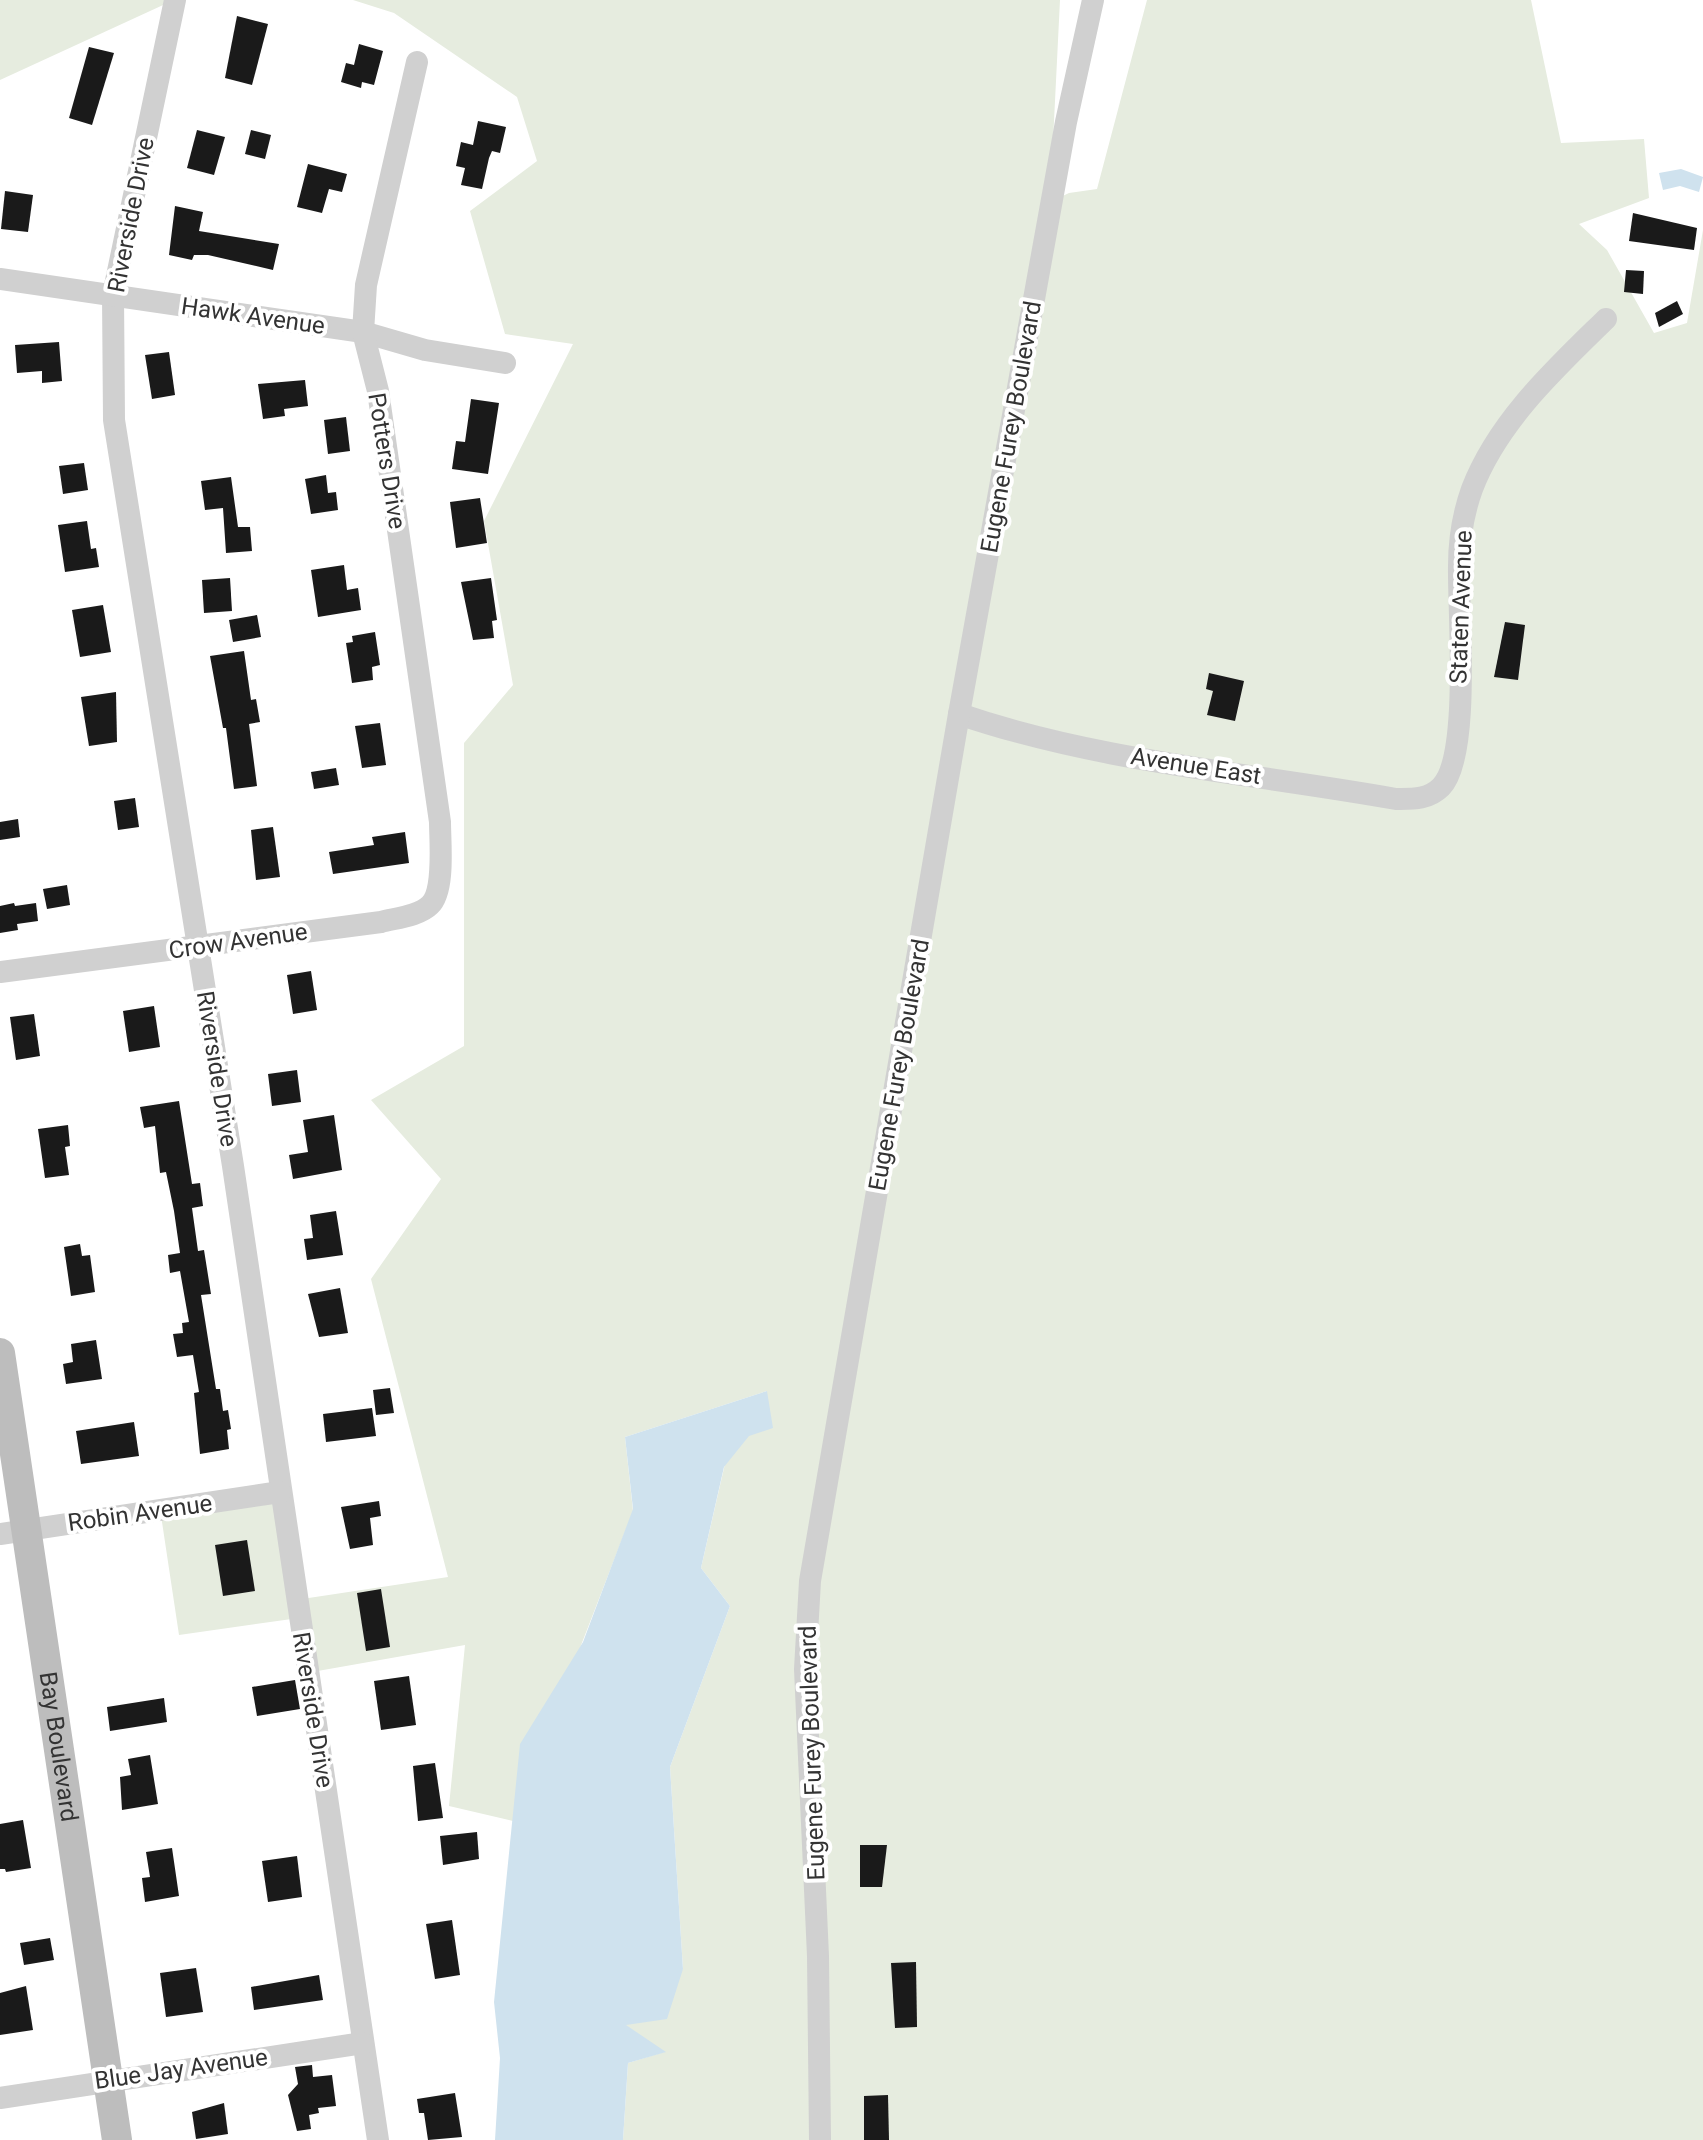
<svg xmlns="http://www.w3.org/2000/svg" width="1703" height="2140" font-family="Roboto,sans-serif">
  <rect width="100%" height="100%" fill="#fff"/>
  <g fill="#e6ecdf">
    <path d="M0,0H174L0,80Z"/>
    <path d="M353,0H1060L1050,202L1069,193L1097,189L1147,0H1531L1561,143L1644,139L1649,198L1579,224L1607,250L1654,333L1687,323L1703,230V2140H623L628,2063L664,2052L625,2025L683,1969L670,1767L730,1606L701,1568L730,1442L767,1391L625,1437L633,1511L513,1821L449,1806L465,1645L312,1672L306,1617L179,1635L159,1502L286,1490L302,1599L448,1577L371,1279L441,1179L371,1100L464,1046V743L513,685L484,521L573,344L505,334L470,211L537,161L517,97L394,13Z"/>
  </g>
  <g fill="#cfe2ee">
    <path d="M1681,169L1703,177L1699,192L1680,186L1663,190L1659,173Z"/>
    <path d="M767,1391L773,1428L749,1436L724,1467L701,1568L730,1606L670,1767L683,1969L667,2019L626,2025L666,2052L628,2063L623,2140H495L500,2058L494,2002L520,1744L583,1642L633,1509L625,1437Z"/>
  </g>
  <g fill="#1a1a1a">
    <path d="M237,16L268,24L252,85L225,78Z"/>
    <path d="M359,44L383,51L374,85L362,82L361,88L341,82L346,63L354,65Z"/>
    <path d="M89,47L114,53L92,125L69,118Z"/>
    <path d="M478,121L506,127L500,153L492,151L489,158L482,189L461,185L465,168L456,166L461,142L473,145Z"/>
    <path d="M197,130L225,137L214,175L187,168Z"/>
    <path d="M251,130L271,135L265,159L245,154Z"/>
    <path d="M308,164L347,174L342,192L329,189L322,213L297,207Z"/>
    <path d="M5,191L33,195L28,232L1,229Z"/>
    <path d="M175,206L203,212L199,231L279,244L273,270L208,255H194L192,260L169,255Z"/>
    <path d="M1633,213L1697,228L1694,250L1629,241Z"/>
    <path d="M1626,270L1644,271L1643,294L1624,292Z"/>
    <path d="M1677,301L1683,314L1659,327L1655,313Z"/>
    <path d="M59,342L62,381L42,383V371L17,373L15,345Z"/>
    <path d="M169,352L175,395L152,399L145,355Z"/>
    <path d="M305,380L308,406L284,409L285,416L263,419L258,384Z"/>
    <path d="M471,399L499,403L488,474L452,469L456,441L465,442Z"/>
    <path d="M346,417L350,451L328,454L324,420Z"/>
    <path d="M84,463L88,490L63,494L59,466Z"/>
    <path d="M326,475L328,493L336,492L338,510L311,514L305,479Z"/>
    <path d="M231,477L238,527H250L252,551L226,553L223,508L205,510L201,481Z"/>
    <path d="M480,498L487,543L456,548L450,502Z"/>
    <path d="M87,521L91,549L96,548L99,567L65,572L58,525Z"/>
    <path d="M344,565L347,590L358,588L361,610L318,617L311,570Z"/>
    <path d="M230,578L232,611L204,613L202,580Z"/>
    <path d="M491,578L497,620L492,621L494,638L473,640L461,582Z"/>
    <path d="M103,605L111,652L80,657L72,610Z"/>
    <path d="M257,615L261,637L233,642L229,620Z"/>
    <path d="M1505,622L1525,625L1518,680L1494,677Z"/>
    <path d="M375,632L380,665L372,667L373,680L352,683L346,643L353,642L352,636Z"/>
    <path d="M244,651L251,700L256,699L260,722L249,724L257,786L234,789L226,728H223L210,656Z"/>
    <path d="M1209,673L1244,681L1235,721L1207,715L1213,691L1206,689Z"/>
    <path d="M116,692L117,742L89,746L81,697Z"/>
    <path d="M380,723L386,765L362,768L355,726Z"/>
    <path d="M336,768L339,785L314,789L311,772Z"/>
    <path d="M135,798L139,827L118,830L114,801Z"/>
    <path d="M18,819L20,837L0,840V822Z"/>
    <path d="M273,827L280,877L256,880L251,830Z"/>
    <path d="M405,832L409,863L333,874L329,852L374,845L372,837Z"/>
    <path d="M67,885L70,905L47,909L43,889Z"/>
    <path d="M14,903L15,906L36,903L38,921L17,924L18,930L0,933V906Z"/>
    <path d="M311,971L317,1010L293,1014L287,975Z"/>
    <path d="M154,1006L160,1047L129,1052L123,1011Z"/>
    <path d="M34,1014L40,1056L16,1060L10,1017Z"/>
    <path d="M297,1070L301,1102L272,1106L268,1074Z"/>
    <path d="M179,1101L192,1184L200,1183L203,1206L192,1208L198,1251L204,1250L211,1294L201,1295L216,1389H220L223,1411L228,1410L231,1429L227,1430L229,1449L200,1454L194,1393L199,1392L193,1355L177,1357L173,1334L183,1333L182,1323L189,1322L180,1271L170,1273L168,1255L180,1253L174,1211L166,1172L160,1173L155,1126L144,1128L140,1107Z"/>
    <path d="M334,1115L342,1170L293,1179L289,1155L308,1152L303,1120Z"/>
    <path d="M68,1125L70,1146L65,1147L69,1175L45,1178L38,1129Z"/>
    <path d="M336,1211L343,1255L307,1260L304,1239L313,1238L310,1215Z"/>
    <path d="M80,1244L82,1256L90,1255L95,1292L71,1296L64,1247Z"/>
    <path d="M340,1288L348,1333L319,1337L308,1294Z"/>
    <path d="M96,1340L102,1379L66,1384L63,1364L73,1362L71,1344Z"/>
    <path d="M390,1388L394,1413L376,1415L373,1390Z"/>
    <path d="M372,1408L376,1436L326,1442L323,1414Z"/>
    <path d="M134,1422L139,1456L81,1464L76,1431Z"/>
    <path d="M379,1501L381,1516L370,1518L373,1545L350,1549L341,1507Z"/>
    <path d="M247,1540L255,1591L223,1596L215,1545Z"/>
    <path d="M381,1589L390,1647L366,1651L357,1593Z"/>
    <path d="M409,1676L416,1725L381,1730L374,1681Z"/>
    <path d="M295,1680L300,1709L257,1716L252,1687Z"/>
    <path d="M164,1698L167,1722L110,1731L107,1707Z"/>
    <path d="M150,1755L158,1804L122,1810L120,1777L131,1775L128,1759Z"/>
    <path d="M435,1763L443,1818L418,1821L413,1766Z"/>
    <path d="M23,1820L31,1868L6,1872L5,1869H0V1824Z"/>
    <path d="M477,1832L479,1859L443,1865L440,1836Z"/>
    <path d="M860,1845H887L882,1887H860Z"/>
    <path d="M172,1848L179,1896L145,1902L142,1878L150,1877L146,1852Z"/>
    <path d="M297,1856L302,1897L268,1902L262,1861Z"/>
    <path d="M452,1920L460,1975L435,1979L426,1924Z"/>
    <path d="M50,1938L54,1960L24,1965L20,1943Z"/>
    <path d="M916,1962L917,2027L895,2028L891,1963Z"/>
    <path d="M196,1968L203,2012L166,2017L160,1973Z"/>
    <path d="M319,1975L323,2000L254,2010L251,1987Z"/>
    <path d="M26,1986L33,2030L0,2035V1993Z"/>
    <path d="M312,2065L313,2077L332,2075L336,2106L318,2108L319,2113L309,2115L311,2129L297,2131L288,2095L298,2084L295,2067Z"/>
    <path d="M455,2093L462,2137L428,2140L424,2113H419L417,2099Z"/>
    <path d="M888,2095L889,2140H864V2096Z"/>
    <path d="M224,2103L228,2134L196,2139L192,2112Z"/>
  </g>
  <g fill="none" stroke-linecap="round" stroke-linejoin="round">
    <g stroke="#d0d0d0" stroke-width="22">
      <path d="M175,0L113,295L114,420L233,1166L378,2140"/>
      <path d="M0,279L363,332L425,350L505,363"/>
      <path d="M959,714C1099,762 1251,773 1396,799C1412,799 1428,800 1441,787C1471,757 1458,610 1459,566C1459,540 1463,514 1472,489C1498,421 1556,368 1606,319"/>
      <path d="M0,972L381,922C396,918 419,916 430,905C445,891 440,842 440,822L378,391L363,332L366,285L417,62"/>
      <path d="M0,1534L280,1492"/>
      <path d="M0,2098L363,2043"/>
      <path d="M820,2140L818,1956L805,1669L810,1581L959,714L1066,122L1093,0"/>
    </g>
    <path stroke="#bdbdbd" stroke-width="30" id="s1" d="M0,1353L117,2140"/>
  </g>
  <g text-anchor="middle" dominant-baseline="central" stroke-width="8" stroke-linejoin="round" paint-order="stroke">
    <g font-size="24" fill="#333" stroke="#fff">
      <text transform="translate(131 215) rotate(-79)">Riverside Drive</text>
      <text transform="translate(253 316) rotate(8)">Hawk Avenue</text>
      <text transform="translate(1011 427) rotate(-80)">Eugene Furey Boulevard</text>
      <text transform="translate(387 461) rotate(81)">Potters Drive</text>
      <text transform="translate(1461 607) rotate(-88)">Staten Avenue</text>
      <text transform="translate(1196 766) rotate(9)">Avenue East</text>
      <text transform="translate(238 941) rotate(-8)">Crow Avenue</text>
      <text transform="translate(899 1065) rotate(-80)">Eugene Furey Boulevard</text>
      <text transform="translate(217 1069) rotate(81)">Riverside Drive</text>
      <text transform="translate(140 1513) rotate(-8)">Robin Avenue</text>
      <text transform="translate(313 1710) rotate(81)">Riverside Drive</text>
      <text stroke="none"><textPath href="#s1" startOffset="398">Bay Boulevard</textPath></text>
      <text transform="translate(812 1753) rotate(-92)">Eugene Furey Boulevard</text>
      <text transform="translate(181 2069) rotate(-8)">Blue Jay Avenue</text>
    </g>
  </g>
</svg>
